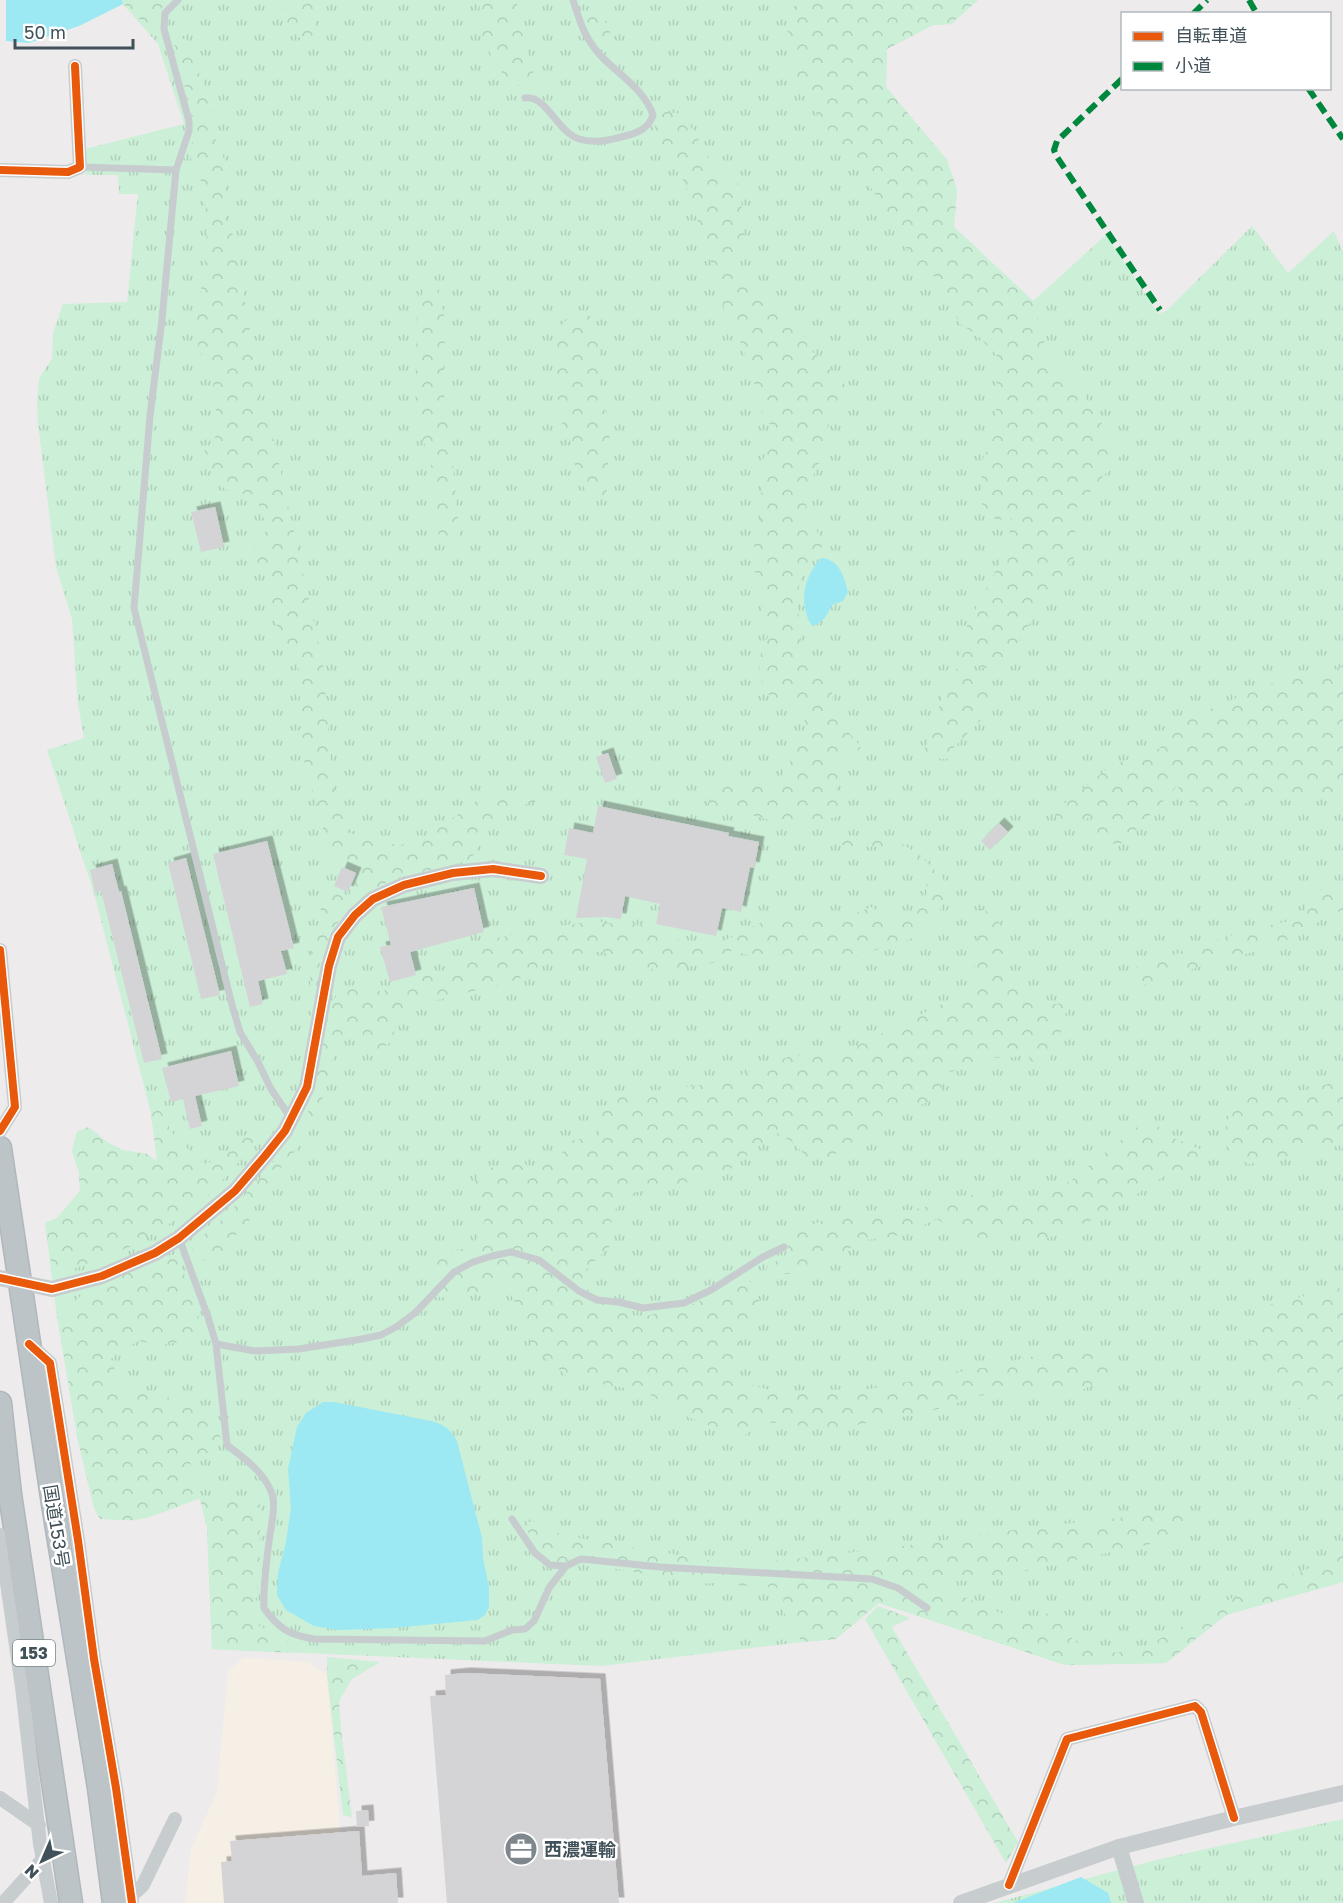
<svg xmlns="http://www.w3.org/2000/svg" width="1343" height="1903" font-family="'Golos Text','Noto Sans JP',sans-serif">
  <defs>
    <pattern id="grass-tufts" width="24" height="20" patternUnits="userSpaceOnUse" patternTransform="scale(1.5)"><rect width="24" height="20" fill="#ccefd7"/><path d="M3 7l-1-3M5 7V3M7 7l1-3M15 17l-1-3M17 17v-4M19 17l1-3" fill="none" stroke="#b0cfbb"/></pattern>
    <pattern id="forest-crowns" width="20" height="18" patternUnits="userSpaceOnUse" patternTransform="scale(1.5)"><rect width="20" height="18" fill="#ccefd7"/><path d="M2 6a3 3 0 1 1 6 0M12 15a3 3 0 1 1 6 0" fill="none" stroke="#b0cfbb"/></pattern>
    <filter id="shadow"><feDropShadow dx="5.5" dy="-5.5" stdDeviation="0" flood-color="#0004"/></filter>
  </defs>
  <rect width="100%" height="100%" fill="#edebec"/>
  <path fill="#f6efe5" d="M244,1658L309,1662L327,1675L346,1903H185L191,1849L217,1792L228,1670Z"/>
  <g fill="url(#grass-tufts)">
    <path d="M122,0H978L951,24L933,25L887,49L886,87L947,160L957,190L954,227L1033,301L1106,235L1158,314L1166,311L1252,226L1288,273L1334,231L1343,252V1582L1226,1615L1166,1663L1065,1665L879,1603L836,1639L802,1642L601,1666L212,1649L207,1527L190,1461L78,1441L56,1310L45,1223L57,1218L80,1191L79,1172L72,1151L77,1132L88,1127L107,1142L122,1150L147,1154L158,1162L151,1113L94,893L47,750L84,738L78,704L72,619L56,567L38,424L37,402L39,378L52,359L53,333L63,304L127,302L138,194H119L118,175H86L85,149L184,124L158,44L123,4Z"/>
    <path d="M1343,1819V1903H994L1156,1860Z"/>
  </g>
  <g fill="url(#forest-crowns)">
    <path d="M122,0H169L160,10L158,25L150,29L123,4Z"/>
    <path d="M282,0H317L314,35L301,39L282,17Z"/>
    <path d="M480,0H516L536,86L525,87L510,83L494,62L479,28Z"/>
    <path d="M801,0H931L935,3L937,0H978L951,24L933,25L887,49L886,87L947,160L957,190L954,227L1033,301L1048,357L1078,385L1121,455L1073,512L1077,553L1001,667L982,668L959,657L966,628L1007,549L1012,518L996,520L982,504L981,462L995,435L998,357L977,335L959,323L946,291L934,276L915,264L897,230L868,183L830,133L797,82L787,29Z"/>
    <path d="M584,11C608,14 611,31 614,52H605C594,39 586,28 584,11Z"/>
    <path d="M173,38L186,39L206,91L215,138L226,163L225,224L238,241L243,288L254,356L255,386L270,423L323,664L330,752L335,793L348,832L371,842L410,846L449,821L476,801L510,798L541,791L544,799C521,806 495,810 484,833C478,845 479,851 468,861L393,879L367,894L344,914L333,929L322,955L315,987L310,990L311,951L319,920L323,893L349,895L360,872L335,864L323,847V822L313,794L300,747L304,721L299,711L301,680L296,656L281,637L269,605L271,578C250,564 253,561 256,538L268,530L255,494H234L214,482L204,451L214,440L218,430L215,396L210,367L199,350L194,321L201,292L202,277L207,251L206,210L201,181L191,159L193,121Z"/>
    <path d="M658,111L683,114L711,161L741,186L742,223L745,239L735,260L738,279L791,319L803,333L808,347L844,383L850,401L829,424L824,440L822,456L804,496L808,513L824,545L803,567L797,598L801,641L814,664L831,679C832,693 832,710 840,722C846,731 855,738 861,748L846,760L840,763L836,789L842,806L836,817L807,825L777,822L744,813L711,811L707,805L720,784L761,783L779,780L808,731C799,698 791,707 765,693C757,665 756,659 770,633L762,609L766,596L757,584L753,559L755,537L763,513L761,490L764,472L762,461L773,444L774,427L764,420L750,367L738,336L725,322L721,286L705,247L701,230L686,185L674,166L658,149L653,136Z"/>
    <path d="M426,281L437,282L446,325L442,383L453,464L460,543H443L435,528L431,463L417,421L415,394L417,310Z"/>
    <path d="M574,312L593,317L600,336L599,390L610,425L606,501L589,494L577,478L571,443L562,423L554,380L557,330Z"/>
    <path d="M1343,665V791L1265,799L1198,813L1177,786L1124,843L1099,845L1090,817L1066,829L1053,813L1112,765L1159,749L1189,718L1300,671L1321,678Z"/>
    <path d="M951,667C969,672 982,683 991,700L983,718L954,747L949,759L921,758L936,719L948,672Z"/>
    <path d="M822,833L902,844L920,855L944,880V900L936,920L924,934L901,942L867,953L831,961L801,960L783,955L763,960L732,950L720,962L657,971L616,955L593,951L554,960L513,981L438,1000L406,1006L398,1020L391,1042L376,1052L363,1044V1032L352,1025L339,1037L315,1124L295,1151L264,1188L252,1206L249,1222L232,1239L215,1261L203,1260L194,1255L191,1246L224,1218L261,1177L294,1136L308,1113L309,1101L322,1051L328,1008L340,991L366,984L381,992L421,977L450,969L469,959L483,947L497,938L559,926L597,921L621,925L643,926L672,939L715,945L770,918L822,915L849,916L871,907L881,913L894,917L914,911L925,901L927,888L924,870L912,859L885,847L846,846L825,839Z"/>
    <path d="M1343,886V914L1337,911L1276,946L1205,965L1135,988L1131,969L1248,930L1308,917L1302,894Z"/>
    <path d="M980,908L996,916L1012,952L1006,970L1019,981L1030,997H1043L1053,1004L1068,1003L1070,1005L1062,1020V1029L1059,1040L1049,1060L1035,1066L1023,1050L1015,1057L988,1058L969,1068L944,1073L940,1097L882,1121L831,1157L808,1158L791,1141L775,1132L724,1175L637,1192L612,1212L610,1246L582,1274L591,1296L638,1318L694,1304L747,1276L759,1301L743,1336L731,1372L748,1384L773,1391L869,1389L992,1366L1088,1343L1103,1359L1119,1370L1077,1393L1015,1391L978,1396L925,1413L832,1429L766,1422L740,1438L683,1415L644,1391L570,1379L532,1346L515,1302L504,1283L457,1299L439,1297L432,1270L440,1255L473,1246L483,1225L487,1211L469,1189L483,1170L523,1159L530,1173L557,1159L571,1141L599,1135L603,1107L626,1094L719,1083L788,1057L854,1047L973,989Z"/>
    <path d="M1343,1080V1145L1249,1164C1244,1161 1236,1158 1232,1153C1215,1134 1231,1112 1242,1095L1306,1090Z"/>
    <path d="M160,1110L174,1136L204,1164L217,1160L245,1137L259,1135L255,1144L207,1197L189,1212L132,1246L63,1273L52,1268L45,1223L57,1218L80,1191L79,1172L72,1151L77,1132L88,1127L107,1142L122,1150L147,1154L157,1162L151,1113Z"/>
    <path d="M1141,1124L1160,1127L1174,1138L1202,1150L1201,1165L1187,1171L1169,1173L1104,1215L1043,1240L1015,1231L968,1245L955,1230L937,1219L915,1229L893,1237L865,1240L805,1272L766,1276L767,1267L789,1253L785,1233L855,1211L913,1210L979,1193L1023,1203L1069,1182Z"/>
    <path d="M176,1254L190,1288L205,1338L190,1345L176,1343L158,1345L139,1341L120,1350L111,1359L122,1388L167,1397L214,1415L222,1442L211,1451L190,1461L200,1499C219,1491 242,1500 262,1507L259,1549L261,1566L255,1604L257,1625L280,1636L291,1644L292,1653L212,1649L207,1527L200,1499C177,1505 158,1517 135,1520C124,1521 111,1519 100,1519L94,1508L78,1441L56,1310L71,1309C73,1306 74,1303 76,1300C88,1287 157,1259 176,1254Z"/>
    <path d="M1337,1288L1343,1289V1403L1322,1408L1299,1409C1284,1379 1274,1364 1249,1342L1268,1305Z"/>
    <path d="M1191,1510L1175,1539L1102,1554L1012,1574L934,1584L1003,1614L1028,1620L1039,1615L1054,1612L1060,1621L1064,1634L1101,1654L1140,1650L1232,1598L1343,1555V1582L1226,1615L1166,1663L1065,1665L879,1603L836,1639L802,1642L783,1611L784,1588L698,1583L575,1562L551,1563L525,1528L529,1522L539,1521L562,1535L736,1565L882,1549L1036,1527Z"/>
    <path d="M878,1606L910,1618L892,1627L1018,1842L1006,1863L865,1619Z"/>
    <path d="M327,1657L380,1662L352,1679L339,1701L341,1729L352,1817L343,1815L327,1675Z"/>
  </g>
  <g fill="#9ce9f3">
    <path d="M6,0H122L123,4L79,26L29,43L6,41Z"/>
    <path d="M821,558C839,559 844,576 848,592L843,601L832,605C828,614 823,623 812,626C798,604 804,576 821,558Z"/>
    <path d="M323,1402H334L431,1421C444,1424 450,1429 457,1441L482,1538L483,1558L489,1587V1607L485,1615L477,1620L393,1628L339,1630L314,1626L286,1610L277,1595L278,1573L286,1542L291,1508L288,1469L297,1427L306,1413Z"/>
    <path d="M1081,1877L1108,1893L1111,1903H1013Z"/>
  </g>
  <g fill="#d4d4d6" filter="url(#shadow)">
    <path d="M215,507L224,547L201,552L191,512Z"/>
    <path d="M608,753L617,779L605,783L596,757Z"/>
    <path d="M598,806L729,833L728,836L759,842L754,868L750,867L741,912L722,908L716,936L656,924L660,904L625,896L621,919L605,917L576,918L587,859L564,855L569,828L593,833Z"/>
    <path d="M999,823L1008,832L990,850L981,841Z"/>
    <path d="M267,841L294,948L281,951L287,974L258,981L263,1004L250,1007L213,854Z"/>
    <path d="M186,858L220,995L201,999L168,863Z"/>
    <path d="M112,864L119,892L121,891L162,1059L144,1063L101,891L95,892L90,870Z"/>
    <path d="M342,867L356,873L348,892L334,886Z"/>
    <path d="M474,888L484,932L410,952L416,975L390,982L380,947L391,945L381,907Z"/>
    <path d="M231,1051L239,1086L195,1096L202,1126L190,1129L183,1099L171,1102L162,1068Z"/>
    <path d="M465,1673L600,1679L619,1903H447L430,1696L446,1695L445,1675Z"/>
    <path d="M368,1810L369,1826L357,1827L356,1811Z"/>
    <path d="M359,1831L362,1876L396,1873L398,1903H224L221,1862L232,1861L230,1841Z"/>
  </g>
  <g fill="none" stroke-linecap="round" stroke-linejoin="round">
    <g stroke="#b0b7bd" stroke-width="25">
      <g id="trunk">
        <path d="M0,1148L53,1504L99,1788L114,1903"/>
        <path d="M0,1403L10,1494L71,1903"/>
      </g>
    </g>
    <g stroke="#c7ccce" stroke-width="7">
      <path d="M178,0L165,13L164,29L189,121V131L176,170L162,319L150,416L134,608L232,1005L240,1032L258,1062L271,1089L290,1117"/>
      <path d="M525,98C547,95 557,132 579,139C594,144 610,140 625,136C638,133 649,128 653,115C644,89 618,74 600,55C584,37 580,22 573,0"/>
      <path d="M80,167L176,170"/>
      <path d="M179,1238L208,1317L216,1344L227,1445C244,1458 267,1474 273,1497C275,1508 272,1523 270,1534C267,1558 263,1583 264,1608C278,1628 289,1635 314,1639L485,1641L512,1630L525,1629L534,1621L549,1588L566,1566"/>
      <path d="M216,1344L255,1351L299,1349L362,1339L381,1335L396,1327L415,1313L454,1272L473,1262L492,1256L511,1252L539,1260L579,1291L597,1300L618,1302L643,1308L684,1303L711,1290L763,1257L784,1247"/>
      <path d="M512,1519L535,1553L550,1565L566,1566L581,1559L660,1567L872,1579L898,1588L927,1608"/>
    </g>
    <g stroke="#c7ccce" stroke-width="14">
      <path d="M0,170L68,172L80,167L75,66"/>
      <path d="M0,950L15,1107L0,1131"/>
      <path d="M29,1344L50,1363L78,1540L94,1659L116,1788L132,1903"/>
      <path d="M0,1535L22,1687L40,1844L51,1903"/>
      <path d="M0,1798L39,1825"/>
      <path d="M1009,1885L1067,1739L1195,1706L1201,1712L1234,1818"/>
      <path d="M131,1896L143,1885L175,1819"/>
      <path d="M3,1903L43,1859"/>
    </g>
    <g stroke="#c7ccce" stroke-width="16">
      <path d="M0,1278L52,1289L102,1276L155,1253L179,1238L235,1191L265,1156L285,1131L307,1087L329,966L338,937L355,915L373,899L404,885L453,873L493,869L541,876"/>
      <path d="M1119,1847L1136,1903"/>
      <path d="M961,1903L1119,1847L1234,1818L1343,1793"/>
    </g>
    <use href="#trunk" stroke="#bcc4c8" stroke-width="22"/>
    <g stroke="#00873e" stroke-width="6" stroke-dasharray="12 6" stroke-linecap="butt">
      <path d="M1249,0L1257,14"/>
      <path d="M1193,14L1207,0"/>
      <path d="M1122,79L1057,141L1054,150L1057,157L1160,310"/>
      <path d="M1308,88L1343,139"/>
    </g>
    <g stroke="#fff" stroke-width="11">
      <g id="cycleway">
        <path d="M0,170L68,172L80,167L75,66"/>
        <path d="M0,950L15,1107L0,1131"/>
        <path d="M0,1278L52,1289L102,1276L155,1253L179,1238L235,1191L265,1156L285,1131L307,1087L329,966L338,937L355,915L373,899L404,885L453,873L493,869L541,876"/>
        <path d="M29,1344L50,1363L78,1540L94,1659L116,1788L132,1903"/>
        <path d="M1009,1885L1067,1739L1195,1706L1201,1712L1234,1818"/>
      </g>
    </g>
    <use href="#cycleway" stroke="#e8590c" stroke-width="8"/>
  </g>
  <defs>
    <g id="office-disc" transform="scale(1.725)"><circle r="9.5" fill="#7d878d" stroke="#fff"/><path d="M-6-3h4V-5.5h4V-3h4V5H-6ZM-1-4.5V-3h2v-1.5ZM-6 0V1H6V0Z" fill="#fff"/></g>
  </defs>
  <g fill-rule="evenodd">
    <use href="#office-disc" x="521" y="1849"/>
  </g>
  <g text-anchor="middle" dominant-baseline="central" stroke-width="5" stroke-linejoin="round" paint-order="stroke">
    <rect fill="#fff" stroke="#7a858c" stroke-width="1.5" x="13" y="1640" width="42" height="26" rx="4.5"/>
    <g font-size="16" font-weight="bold" fill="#41515a">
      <text x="34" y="1653">153</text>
    </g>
    <g font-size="18" fill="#41515a" stroke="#fff">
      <text transform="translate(57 1526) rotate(81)">国道153号</text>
    </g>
    <g font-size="18" font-weight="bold" fill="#41515a" stroke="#fff" text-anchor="start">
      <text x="544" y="1849">西濃運輸</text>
    </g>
  </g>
  <rect x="1121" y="12" width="210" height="78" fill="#ffffff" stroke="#b3b9bd" stroke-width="1.5"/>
  <rect x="1133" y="32" width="30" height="9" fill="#e8590c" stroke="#b3b9bd" stroke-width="1.5"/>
  <text x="1175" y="42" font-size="18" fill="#41515a">自転車道</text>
  <rect x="1133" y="62" width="30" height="9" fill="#00873e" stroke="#b3b9bd" stroke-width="1.5"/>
  <text x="1175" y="72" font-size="18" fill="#41515a">小道</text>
  <g transform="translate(42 1861) rotate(224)" stroke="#ffffff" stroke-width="4.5" paint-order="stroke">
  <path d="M0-4.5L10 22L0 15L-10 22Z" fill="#41515a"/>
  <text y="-9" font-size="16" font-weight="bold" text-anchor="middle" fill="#41515a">N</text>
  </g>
  <path d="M15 39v9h118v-9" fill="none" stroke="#41515a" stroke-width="3"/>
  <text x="24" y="39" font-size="18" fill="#41515a" stroke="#ffffff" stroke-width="4.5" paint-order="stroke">50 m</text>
</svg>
